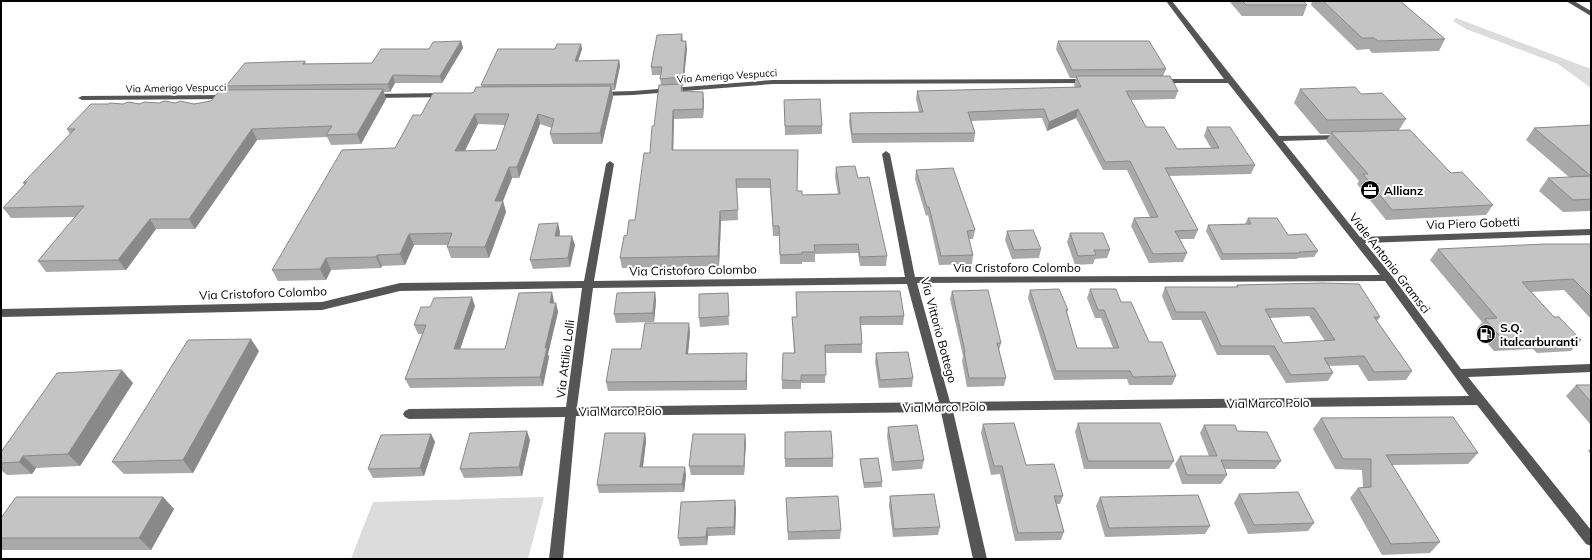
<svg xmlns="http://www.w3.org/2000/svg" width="1592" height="560" font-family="Mulish,sans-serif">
  <rect width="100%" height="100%" fill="#fff"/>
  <g fill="#dcdcdc">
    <path d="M1456,18L1591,69V88L1558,64L1466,29L1453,21Z"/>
    <path d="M544,497L528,559H351L373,502Z"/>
  </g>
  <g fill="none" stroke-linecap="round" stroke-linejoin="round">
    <g fill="#555" fill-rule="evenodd">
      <path d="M1166,1H1172L1279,136L1345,135L1346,137L1342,139L1283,141L1360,237L1591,229V235L1365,243L1392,276L1461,369L1591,364V372L1468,377L1591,530V546L1586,544L1477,405L953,411L987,559H973L941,412L576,416L563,559H549L565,417L409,419L405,417L403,414L405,411L409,409L566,407L582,288L400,291L322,310L1,317V309L322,302L400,283L584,281L606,164L610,161L614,164L594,281L905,277L882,154L886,151L890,154L915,277L1380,275L1228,83H1157L1156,81L1160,79H1224ZM1385,281L1469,396L950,402L917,283ZM907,284L939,402L577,407L593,288Z"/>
      <path d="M1566,1H1574L1591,11V16Z"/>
      <path d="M1088,79L1092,81L1091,83L773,84L633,95L599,96L595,94L599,92L633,91L773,80Z"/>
      <path d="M445,93H448V97L373,98L369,96L373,94Z"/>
      <path d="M227,95H230V99L82,100L78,98L82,96Z"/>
    </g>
  </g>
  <g fill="#a9a9a9" fill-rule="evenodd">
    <path d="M1229,1H1303L1307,5L1303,16H1242Z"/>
    <path d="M1312,1H1400L1445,39L1439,51L1372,53L1369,49L1357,50L1311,5Z"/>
    <path d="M682,34L683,41L687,49L683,86H682L683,91L704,101L703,118L674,119L673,150H798L797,191L802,195L838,194L835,177L836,167L858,178L887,256L886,266H860L858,253L815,254V262H802V264H780L779,236H773L770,188H737L738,220L721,221L719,266L622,268L620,258L627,235L635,220L650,153L661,85L660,79L661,75H652L651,67Z"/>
    <path d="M461,41L463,48L442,83H395L390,92H384L386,99L361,144L331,145L327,137L257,140L195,229H156L126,270L46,272L38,261L75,217L11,218L3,208L25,185L23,183L70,134L67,129L123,104L159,103L194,104L211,101L229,90L226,86L305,61L306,64L372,63Z"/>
    <path d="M1058,41L1166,69L1163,76L1178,91L1175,99L1131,100L1146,127L1177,149L1211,148L1204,136L1207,127L1255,165L1251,174L1169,176L1198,230L1194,239H1180L1187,253L1183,262L1149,263L1131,226L1134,218L1150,217L1127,170H1103L1076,118L1047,131L1042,118L971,121L975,133L974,142L852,143L849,122L850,113L919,112L916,99L917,91L1075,87L1074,85L1076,78H1070L1056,49Z"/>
    <path d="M581,44L582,49L578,61L619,60L620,66L615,90H612L613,97L602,144H553L550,134L552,128L540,124L519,178H512L503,201L506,212L489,258H451L447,247L448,245H414L405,265L382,266L381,268L331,270L326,280L278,281L272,270L395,148L421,115L471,93L482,87L481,85L555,49ZM478,124L505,125L496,150L465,151Z"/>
    <path d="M1300,89L1361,94L1406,119L1399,130L1451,173L1493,205L1486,215L1386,220L1357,184L1359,181L1326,141L1330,134H1320L1294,103Z"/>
    <path d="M784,100L822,126V134L785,135Z"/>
    <path d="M1591,125V211L1563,212L1539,191L1548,178L1569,177L1526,140L1534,128Z"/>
    <path d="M916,170L975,230L973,239H969L973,255L972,264L939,265L928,215L926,216L915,179Z"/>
    <path d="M1248,218L1288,235L1318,251L1314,257L1297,258V259L1221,260L1206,231L1208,225L1245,224Z"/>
    <path d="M1007,231L1041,249L1039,258L1012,259L1005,240Z"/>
    <path d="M560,232L559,236L575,245L570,267L533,269L530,260Z"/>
    <path d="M1070,233L1110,250L1107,258L1095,259L1093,264L1075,265L1067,242Z"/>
    <path d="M1591,244V319L1564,290L1531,292L1554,317L1581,340L1571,351L1537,353L1533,349L1494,351L1476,330L1482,322L1430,260L1438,249Z"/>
    <path d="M1237,285L1380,317L1377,321L1412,371L1406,380L1368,381L1358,365L1329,366L1333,373L1328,381L1286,383L1269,355H1217L1201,320H1172L1162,296L1165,287H1236ZM1309,316L1325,341L1283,343L1270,318Z"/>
    <path d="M1090,289L1121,302L1149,342L1176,376L1172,385H1129L1127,379L1054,380L1028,298L1030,290L1068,310L1067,313L1077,348H1113L1101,318H1095L1087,298Z"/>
    <path d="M952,291L1001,343L999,351L1006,378L1004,386L967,387L962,361L963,356L950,299Z"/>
    <path d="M655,292L656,301L654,322L616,323L614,314Z"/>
    <path d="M796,292L904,316L903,325H861L862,344V353H826L825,383H801V389H782V380L794,353L792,317H797Z"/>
    <path d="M554,301V303H556L558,312L548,354L549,357L543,386L410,388L405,379L422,334H418L414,325L430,307L475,306L460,349H505Z"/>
    <path d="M728,302L729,325L700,327L699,318Z"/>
    <path d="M690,332L688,354L747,362V390L608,391L606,382L641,349Z"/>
    <path d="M259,351L193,473L124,474L112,462Z"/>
    <path d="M876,353L913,378L912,387L879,388L875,362Z"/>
    <path d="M133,383L80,466L36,468L32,474L7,475L1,470V452Z"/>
    <path d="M1576,385H1591V425L1566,396Z"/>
    <path d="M1321,418L1478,453L1468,464L1392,465L1440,542L1430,553L1382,555L1350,498L1358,488L1363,487L1362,470L1335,469L1313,429Z"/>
    <path d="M1078,423L1174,461L1169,469H1084L1075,432Z"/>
    <path d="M983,424L1026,465L1063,496L1060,504H1057L1064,532L1061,540L1015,541L1000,474L991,475L981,433Z"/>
    <path d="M1204,425L1237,431L1281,461L1275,469H1224L1227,475L1221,484H1182L1175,464L1180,456H1209L1200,433Z"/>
    <path d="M888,427L924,460L922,469L892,471L887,436Z"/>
    <path d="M785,432L833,458V467H785Z"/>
    <path d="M645,433L646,441L643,467L686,475L684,492L599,493L597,485Z"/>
    <path d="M431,434L435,442L424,476L373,478L368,469Z"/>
    <path d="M530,440L522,476L464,478L460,469Z"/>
    <path d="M746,442L744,475H691L689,466Z"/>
    <path d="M1591,448V454L1588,451Z"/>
    <path d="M860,459L882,482V487L864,488L860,463Z"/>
    <path d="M1239,494L1314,523L1308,531L1248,534L1234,503Z"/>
    <path d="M890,496L940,527L938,535L893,537L889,505Z"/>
    <path d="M163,497L174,509L151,550H1V518Z"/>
    <path d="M1100,497L1210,526L1205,534L1105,537L1096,506Z"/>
    <path d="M786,498L841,530L840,539L788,540Z"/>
    <path d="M735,500L736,509L735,535L708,536L707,545L680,546L678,538Z"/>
  </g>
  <g fill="#898989">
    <path d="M461,41L463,48L442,83L440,76Z"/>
    <path d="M686,41L687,49L683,86V77Z"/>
    <path d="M581,44L582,49L576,67L575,61Z"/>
    <path d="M619,60L620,66L615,90L614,84Z"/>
    <path d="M393,75L395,83L390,92L388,84Z"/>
    <path d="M611,86L613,97L602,144L600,133Z"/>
    <path d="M383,89L386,99L361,144L357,134Z"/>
    <path d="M703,92L704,101L703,118Z"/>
    <path d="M1078,109L1076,118L1047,131L1049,122Z"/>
    <path d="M673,110L674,119L673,159L672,150Z"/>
    <path d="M475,114L478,124L459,162L455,151Z"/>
    <path d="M538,114L540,124L519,178L517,167Z"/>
    <path d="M252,129L257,140L195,229L189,219Z"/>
    <path d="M509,167L512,178L503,201L506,212L489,258L485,247L495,201Z"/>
    <path d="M720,211L721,221L719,266L718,256Z"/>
    <path d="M150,219L156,229L126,270L118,260Z"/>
    <path d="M558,223L560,232L558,245L555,236Z"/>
    <path d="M409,234L414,245L405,265L400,254Z"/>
    <path d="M572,236L575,245L570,267L568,258Z"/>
    <path d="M377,255L382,266L381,268L376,257Z"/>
    <path d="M326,258L331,270L326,280L320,269Z"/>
    <path d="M552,292L554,301L552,312L550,303Z"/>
    <path d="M655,292L656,301L654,322L653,313Z"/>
    <path d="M472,297L475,306L457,358L454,349Z"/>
    <path d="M556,303L558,312L548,354L549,357L543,386L540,377L545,348Z"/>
    <path d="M689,323L690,332L687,363L686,354Z"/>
    <path d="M251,339L259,351L193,473L183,460Z"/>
    <path d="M747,353V390L746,381Z"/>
    <path d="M122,370L133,383L80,466L68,454Z"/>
    <path d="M527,431L530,440L522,476L519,467Z"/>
    <path d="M645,433L646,441L642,474L640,467Z"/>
    <path d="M431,434L435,442L424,476L420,468Z"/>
    <path d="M745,434L746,442L744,475V466Z"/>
    <path d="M23,456L36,468L32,474L19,462Z"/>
    <path d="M685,467L686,475L684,492L682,484Z"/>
    <path d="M163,497L174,509L151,550L139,538Z"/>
    <path d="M735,500L736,509L735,535L734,527Z"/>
    <path d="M707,528L708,536L707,545L706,537Z"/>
  </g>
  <g fill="#c4c4c4" stroke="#898989" fill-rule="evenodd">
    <path d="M1242,1H1303L1307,5H1246Z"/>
    <path d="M1323,1H1400L1445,39L1378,41L1374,38H1362Z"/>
    <path d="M682,34L681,41H686L683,77L660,79L662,67H651L657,35Z"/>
    <path d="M461,41L440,76L393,75L388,84L226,86L245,63L305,61L303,64L372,63L381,49H429L433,42Z"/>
    <path d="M1058,41H1149L1166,69L1072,70Z"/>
    <path d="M557,44H581L575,61L619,60L614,84L481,85L498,49H555Z"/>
    <path d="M1076,76H1170L1178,91H1126L1146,127H1164L1177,149L1219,148L1207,127H1230L1255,165L1165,168L1198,230L1175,231L1187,253L1153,254L1134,218L1158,217L1130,161L1105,162L1078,109L1049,122L1044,109L968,112L975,133L852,134L850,113L923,112L917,91L1081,87Z"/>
    <path d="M682,84L681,91L703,92V109L673,110L672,150H798L797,191H802V195L840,194L836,167L855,166L858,178L869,177L887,256L860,257L858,244L814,245L815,252H802V254L780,255L779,226H773L770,179H736L738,210L720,211L718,256L620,258L624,236L627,235L629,220H635L644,153H650L652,126H654L659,85Z"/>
    <path d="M611,86L600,133L550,134L554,119L538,114L517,167H509L495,201H503L485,247H447L452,233L409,234L400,254L377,255L376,257L326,258L320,269L272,270L342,150L395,148L413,115H421L433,93H471L474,92L476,87ZM475,114H509L496,150L455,151Z"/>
    <path d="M1355,87L1361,94L1382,93L1406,119L1327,120L1300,89Z"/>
    <path d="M383,89L357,134L326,135L332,126L252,129L189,219H150L118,260L38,261L84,206L3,208L27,182L23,183L75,129H67L91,104H108L110,103L123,104L128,102L140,104L144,102L159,103L164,101L176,103L180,101L194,104L211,101L220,90Z"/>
    <path d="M820,99L822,126H785L784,100Z"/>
    <path d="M1591,125V176L1534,128Z"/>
    <path d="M1410,130L1451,173L1462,172L1493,205L1392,210L1363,174H1368L1331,132Z"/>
    <path d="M953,168L975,230L967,231L973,255L941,256L929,207H927L916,170Z"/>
    <path d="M1591,176V199L1573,200L1548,178Z"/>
    <path d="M1248,218H1277L1288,235L1306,234L1318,251L1299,252L1300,253L1223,254L1208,225L1251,224Z"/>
    <path d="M558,223L555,236H572L568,258L530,260L539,224Z"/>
    <path d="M1033,230L1041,249L1014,250L1007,231Z"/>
    <path d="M1070,233H1103L1110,250H1094L1096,255L1078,256Z"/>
    <path d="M1545,244H1591V297L1573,279L1522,282L1554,317H1559L1581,340L1547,342L1543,338L1503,340L1485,319L1497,318L1438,249Z"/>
    <path d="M1323,283L1359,284L1380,317H1374L1412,371L1374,372L1364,356L1324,358L1333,373L1291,375L1274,346H1221L1205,312H1176L1165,287H1238L1237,285ZM1314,308L1335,340L1283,343L1265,309Z"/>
    <path d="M1059,289L1068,310H1066L1077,348H1119L1104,310H1098L1090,289H1116L1121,302H1131L1149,342H1162L1176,376L1133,377L1130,371H1056L1030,290Z"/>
    <path d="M988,290L1001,343H997L1006,378H969L964,352H965L952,291Z"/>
    <path d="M900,291L904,316L860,317L862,344L825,345L826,375H801V381L782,380L783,353H795L792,317H797L796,292Z"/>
    <path d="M552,292L550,303H556L545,348H547L540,377L405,379L426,325H414L421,307H430L434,298L472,297L454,349H505L519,293Z"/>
    <path d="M655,292L653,313L614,314L617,293Z"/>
    <path d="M728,293L729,316L699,318V294Z"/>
    <path d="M645,323H689L686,354L747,353L746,381L606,382L612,349H641Z"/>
    <path d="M251,339L183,460L112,462L188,340Z"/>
    <path d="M908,352L913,378L880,380L876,353Z"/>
    <path d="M122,370L68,454L23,456L19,462L1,463V452L57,373Z"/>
    <path d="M1576,385H1591V402Z"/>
    <path d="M1453,417L1478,453L1386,455L1440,542L1391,544L1358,488L1371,487V459H1343L1321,418Z"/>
    <path d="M1014,423L1026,465L1054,464L1063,496H1054L1064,532L1018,533L1002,466H994L983,424Z"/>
    <path d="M1078,423H1160L1174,461H1088Z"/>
    <path d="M917,425L924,460L894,462L888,427Z"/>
    <path d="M1204,425H1235L1237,431L1267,432L1281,461L1221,460L1227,475H1187L1180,456H1217Z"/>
    <path d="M527,431L519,467L460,469L470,433Z"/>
    <path d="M831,431L833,458L785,459V432Z"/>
    <path d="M605,433H645L640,467H685L682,484L597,485Z"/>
    <path d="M431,434L420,468L368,469L381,435Z"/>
    <path d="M693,434H745L744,466H689Z"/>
    <path d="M878,458L882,482L864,483L860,459Z"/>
    <path d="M1298,492L1314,523L1254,525L1239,494Z"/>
    <path d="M934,494L940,527L894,529L890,496Z"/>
    <path d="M1198,495L1210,526L1109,528L1100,497Z"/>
    <path d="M838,496L841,530L788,532L786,498Z"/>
    <path d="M16,497H163L139,538H1V518Z"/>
    <path d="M735,500L734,527L707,528L706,537L678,538L681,502Z"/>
  </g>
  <defs>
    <g id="office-disc" transform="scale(1)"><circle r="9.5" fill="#000" stroke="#fff"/><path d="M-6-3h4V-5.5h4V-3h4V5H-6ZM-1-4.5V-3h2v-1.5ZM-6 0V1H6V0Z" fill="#fff"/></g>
    <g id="fuel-disc" transform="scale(1)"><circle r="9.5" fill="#000" stroke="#fff"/><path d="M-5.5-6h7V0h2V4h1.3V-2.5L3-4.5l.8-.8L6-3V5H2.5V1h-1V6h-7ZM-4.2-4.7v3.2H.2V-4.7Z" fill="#fff"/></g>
  </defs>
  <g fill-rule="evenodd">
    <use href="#office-disc" x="1370" y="190"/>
    <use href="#fuel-disc" x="1486" y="334"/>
  </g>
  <g text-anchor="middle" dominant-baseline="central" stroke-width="4" stroke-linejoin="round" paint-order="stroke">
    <g font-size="10" fill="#000" stroke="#fff">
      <text transform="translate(727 76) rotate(-4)">Via Amerigo Vespucci</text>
      <text transform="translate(176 88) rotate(-1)">Via Amerigo Vespucci</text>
    </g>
    <g font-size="12" font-weight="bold" fill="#000" stroke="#fff" text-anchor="start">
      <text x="1384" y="190">Allianz</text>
      <text x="1500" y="327">S.Q.<tspan x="1500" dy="14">italcarburanti</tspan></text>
    </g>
    <g font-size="12" fill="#000" stroke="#fff">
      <text transform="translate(1473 223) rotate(-2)">Via Piero Gobetti</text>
      <text transform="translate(1390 263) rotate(52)">Viale Antonio Gramsci</text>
      <text x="1017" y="267">Via Cristoforo Colombo</text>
      <text transform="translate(693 270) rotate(-1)">Via Cristoforo Colombo</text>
      <text transform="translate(263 293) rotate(-2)">Via Cristoforo Colombo</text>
      <text transform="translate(939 330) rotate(75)">Via Vittorio Bottego</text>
      <text transform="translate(565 359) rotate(-83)">Via Attilio Lolli</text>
      <text transform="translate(1268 403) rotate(-1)">Via Marco Polo</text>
      <text transform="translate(944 407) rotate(-1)">Via Marco Polo</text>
      <text transform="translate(620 411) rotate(-1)">Via Marco Polo</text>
    </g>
  </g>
  <rect width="1592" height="560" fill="none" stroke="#000000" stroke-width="4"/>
</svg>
